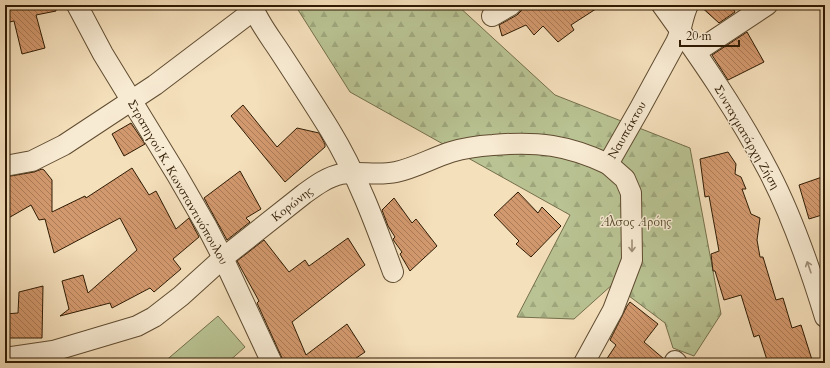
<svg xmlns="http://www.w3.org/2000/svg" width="830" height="368" font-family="Cardo,serif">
  <defs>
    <pattern id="forest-firs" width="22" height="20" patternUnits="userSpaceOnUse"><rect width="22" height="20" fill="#b9c393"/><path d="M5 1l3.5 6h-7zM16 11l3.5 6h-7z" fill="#9fa77d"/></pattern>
    <pattern id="building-back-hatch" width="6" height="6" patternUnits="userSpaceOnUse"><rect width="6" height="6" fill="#d3996e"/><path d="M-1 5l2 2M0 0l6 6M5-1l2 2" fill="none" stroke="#ac7c58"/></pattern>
  </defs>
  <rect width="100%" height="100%" fill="#f5e0bc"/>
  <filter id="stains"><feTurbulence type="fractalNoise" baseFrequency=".005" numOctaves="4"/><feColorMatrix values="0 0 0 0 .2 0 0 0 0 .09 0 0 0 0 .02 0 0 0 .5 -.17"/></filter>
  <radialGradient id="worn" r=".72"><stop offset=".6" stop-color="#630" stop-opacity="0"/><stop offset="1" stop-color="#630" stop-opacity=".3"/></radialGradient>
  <path fill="url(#forest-firs)" stroke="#746f4b" d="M295,5H457L555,95L690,148L721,314L694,356L673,348L665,323L613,284L574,319L517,317L570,215L350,92Z"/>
  <path fill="#b9c393" stroke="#746f4b" d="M218,316L245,347L227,363H163Z"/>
  <g fill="url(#building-back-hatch)" stroke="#2f1b03">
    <path d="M10,5H55L56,11L36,15L45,48L22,54L14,21L5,23V8L10,7Z"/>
    <path d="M523,5H602L571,25L574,30L558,42L543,26L534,35L526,25L502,36L499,25L517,15L521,11Z"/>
    <path d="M699,5H731L735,12L719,23Z"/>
    <path d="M747,32L764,62L728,80L712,55Z"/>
    <path d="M243,105L277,147L297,128L319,133L325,144V147L285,182L231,116Z"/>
    <path d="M131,123L145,144L124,156L112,134Z"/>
    <path d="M728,152L736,164L735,174L741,177L746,189H742L751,214L760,218L757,240L760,257H763L776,300L783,298L792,328L801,325L813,363H768L759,335L754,337L741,295L724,300L715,271H713L711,254L719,251L709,196L705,197L700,159Z"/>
    <path d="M132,168L149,195L156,191L176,229L189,218L199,237L173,259L181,269L154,292L150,288L112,308L110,303L60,316L69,309L62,281L83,275L88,293L137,250L120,218L54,253L45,219L39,220L31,205L5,220V177L34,172L42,169L44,170L52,180V212L85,196L86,198Z"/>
    <path d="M240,171L261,209L246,218L250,222L227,240L204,198Z"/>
    <path d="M825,176V214L809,219L799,185Z"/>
    <path d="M518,192L538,213L542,207L561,226L531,257L516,244L519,241L494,215Z"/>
    <path d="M394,198L412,223L416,219L437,246L410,271L400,254L402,252L394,241L393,239L395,237L388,226L382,210Z"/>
    <path d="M348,238L365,265L292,322L306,355L347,324L365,352L349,363H283L282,358L257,303L259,301L237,261L264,240L289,272L305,260L309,266Z"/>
    <path d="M43,286L42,338H5V314L18,313L19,292Z"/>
    <path d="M630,302L658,324L644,342L664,359V363H604L616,345L610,340L627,306Z"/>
  </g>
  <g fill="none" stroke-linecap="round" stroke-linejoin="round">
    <g stroke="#604c31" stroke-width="22">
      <g id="minor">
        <path d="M77,5L103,54L177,175L207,227L223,258L272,363"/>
        <path d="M252,5C258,22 271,38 280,52C297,78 314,104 330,130C357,174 375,223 393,272"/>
        <path d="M662,5C701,59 739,114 769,172C793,218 810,268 825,317"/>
        <path d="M492,16L511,5"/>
        <path d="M696,52L767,5"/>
        <path d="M5,166L32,161L64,145L155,85L254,10"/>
        <path d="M5,358L53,351L137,326L154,317L181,296L223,258L304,194C315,186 327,177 341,174C359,171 378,176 396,172C415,168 432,158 451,152C464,148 478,146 493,145C537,141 568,145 608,164"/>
        <path d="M675,361L677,363"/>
        <path d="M584,363L613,310L632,260L631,193L625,179L608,164L640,108L676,42C682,30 682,17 688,5"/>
      </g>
    </g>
    <use href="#minor" stroke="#f8ebd3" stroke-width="20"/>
  </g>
  <defs><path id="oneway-shaft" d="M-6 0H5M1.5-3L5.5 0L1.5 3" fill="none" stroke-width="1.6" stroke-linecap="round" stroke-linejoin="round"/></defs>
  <g stroke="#9e8d75">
    <use href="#oneway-shaft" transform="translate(632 246) rotate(90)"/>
    <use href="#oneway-shaft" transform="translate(809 267) rotate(-109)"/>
  </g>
  <g text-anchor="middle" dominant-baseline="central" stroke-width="3" stroke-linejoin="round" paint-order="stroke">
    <g font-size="12" fill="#2f1b03" stroke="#f8ebd3">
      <text transform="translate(627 130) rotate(-60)">Ναυπάκτου</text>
      <text transform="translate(747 137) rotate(60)">Συνταγματάρχη Ζήση</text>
      <text transform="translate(178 182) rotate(60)">Στρατηγού Κ. Κωνσταντινόπουλου</text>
      <text transform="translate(292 204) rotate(-38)">Κορώνης</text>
    </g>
    <g font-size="12" font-style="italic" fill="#584d2e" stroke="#f8ebd3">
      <text x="636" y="222">Άλσος Αρόης</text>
    </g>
  </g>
  <rect width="830" height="368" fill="none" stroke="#f5e0bc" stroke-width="20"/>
  <rect x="6" y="6" width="818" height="356" fill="none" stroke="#2f1b03" stroke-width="2"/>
  <rect x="10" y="10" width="810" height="348" fill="none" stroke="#2f1b03"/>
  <path d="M680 40v6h59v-6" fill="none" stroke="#2f1b03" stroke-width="2"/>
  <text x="686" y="40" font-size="12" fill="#2f1b03" stroke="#f8ebd3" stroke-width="3" paint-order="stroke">20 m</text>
  <rect width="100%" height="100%" filter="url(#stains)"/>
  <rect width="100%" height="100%" fill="url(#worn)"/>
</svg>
